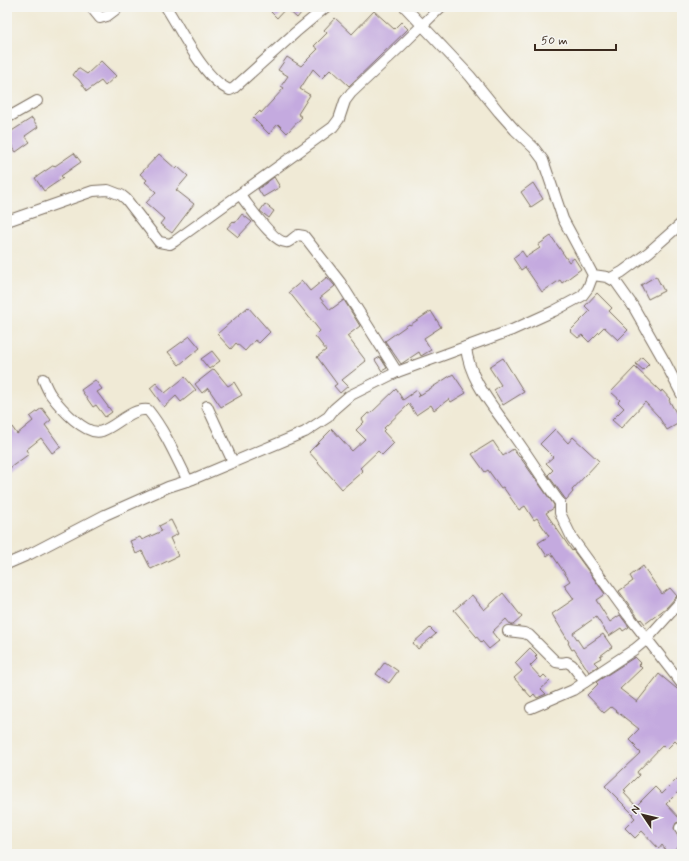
<svg xmlns="http://www.w3.org/2000/svg" width="689" height="861" font-family="Mynerve,sans-serif">
  <rect width="100%" height="100%" fill="#f6f6f2"/>
  <filter id="ink" filterUnits="userSpaceOnUse"><feTurbulence type="fractalNoise" baseFrequency=".025" numOctaves="2"/><feDisplacementMap in="SourceGraphic" scale="8" xChannelSelector="R" yChannelSelector="G"/><feConvolveMatrix kernelMatrix="1 2 1 2 8 2 1 2 1" color-interpolation-filters="sRGB"/></filter>
  <filter id="wash" filterUnits="userSpaceOnUse"><feTurbulence type="fractalNoise" baseFrequency=".012" numOctaves="4" result="noise"/><feDisplacementMap in="SourceGraphic" scale="16" xChannelSelector="R" yChannelSelector="G"/><feGaussianBlur stdDeviation="0.9" result="paint"/><feColorMatrix in="noise" values="0 0 0 0 0 0 0 0 0 0 0 0 0 0 0 0 0 1.4 0 .05"/><feComposite in="paint" operator="in"/></filter>
  <g filter="url(#wash)">
    <rect width="100%" height="100%" fill="#f0ead6"/>
    <g id="blocks">
      <g fill="#c4aadf">
        <path d="M276,7H306L297,18L286,8L277,18L271,12Z"/>
        <path d="M374,11L394,29L401,22L408,29L349,86L331,69L322,78L313,69L300,89L310,95L298,114L302,117L287,133L278,124L269,134L253,118L260,111L261,113L284,88L281,86L288,76L278,70L287,57L301,66L318,49L314,46L327,33L324,30L335,18L352,34Z"/>
        <path d="M101,61L116,76L105,86L101,81L87,91L79,80L73,75L78,68L87,74Z"/>
        <path d="M32,118L38,127L25,136L30,142L16,152L7,139V134Z"/>
        <path d="M74,153L81,162L61,176L63,178L44,191L35,178L54,165L55,166Z"/>
        <path d="M159,154L176,169L178,167L188,176L176,190L194,204L172,233L160,224L164,219L146,203L156,192L145,182L147,180L140,174Z"/>
        <path d="M274,177L280,187L263,197L258,189Z"/>
        <path d="M533,183L543,199L531,207L521,192Z"/>
        <path d="M265,204L274,211L269,218L260,211Z"/>
        <path d="M242,214L252,222L238,237L227,228L233,221L235,223Z"/>
        <path d="M551,236L569,262L574,258L581,269L562,283L560,280L542,292L525,267L521,270L513,258L522,251L526,257L540,248L538,245Z"/>
        <path d="M656,276L664,291L648,299L641,285Z"/>
        <path d="M327,277L335,286L320,298L330,310L344,300L360,326L347,336L366,361L342,380L348,386L340,393L334,386L337,384L317,357L326,350L315,336L320,331L289,292L302,281L310,291Z"/>
        <path d="M597,293L612,308L609,311L628,330L618,340L604,327L589,342L582,335L578,338L570,331L590,311L585,306Z"/>
        <path d="M248,307L270,332L259,343L255,340L245,351L236,343L231,349L217,334Z"/>
        <path d="M431,311L441,327L424,338L431,350L421,356L419,352L401,364L385,341L409,324L410,325Z"/>
        <path d="M190,336L200,348L179,365L168,352Z"/>
        <path d="M212,351L220,361L209,369L201,359Z"/>
        <path d="M380,357L387,368L382,371L375,360Z"/>
        <path d="M642,357L649,364L643,370L636,364Z"/>
        <path d="M503,358L524,392L503,405L494,390L501,385L489,367Z"/>
        <path d="M635,367L661,392L662,390L670,399L669,400L681,422L667,430L658,416L645,402L621,428L612,420L624,408L618,402L620,400L611,392Z"/>
        <path d="M214,369L228,386L234,382L242,395L221,407L208,388L202,393L195,384Z"/>
        <path d="M453,374L466,393L451,402L449,399L434,410L431,405L416,415L409,404L384,428L385,429L383,431L394,443L382,455L378,451L360,468L363,471L342,489L309,452L332,429L352,451L365,439L356,430L364,422L362,419L368,413L370,414L396,389L403,400L417,390L420,394L417,397Z"/>
        <path d="M185,377L196,390L181,402L176,396L164,407L150,388L156,383L165,393Z"/>
        <path d="M95,380L102,389L97,392L112,412L105,417L96,405L93,407L81,390Z"/>
        <path d="M42,408L51,420L45,425L61,447L52,453L41,438L26,450L29,454L7,470V420L17,434L33,421L30,417Z"/>
        <path d="M555,429L568,443L573,437L599,461L572,490L573,492L566,500L548,475L553,470L546,463L553,457L540,444Z"/>
        <path d="M493,441L503,456L513,449L519,457H520L554,505V508L546,513L572,551L573,550L605,594L596,600L610,622L620,615L629,627L623,631L621,628L609,636L596,617L573,633L583,648L603,634L612,647L600,656L601,658L594,662L598,666L589,672L574,649L572,650L568,643L569,642L552,614L574,599L564,585L570,581L551,553L547,556L538,543L549,536L537,518L534,520L525,506L519,510L503,487L501,488L488,470L485,472L472,454Z"/>
        <path d="M171,520L178,534L170,538L178,556L151,569L142,551L136,554L130,541L140,537L142,540L162,531L159,526Z"/>
        <path d="M643,566L662,594L670,588L677,596L666,608L645,624L641,619L640,620L619,591L633,581L630,576Z"/>
        <path d="M503,593L522,617L513,625H511L506,619L492,632L499,641L489,649L482,641L481,642L454,610L472,595L484,610Z"/>
        <path d="M430,628L436,634L418,649L413,643Z"/>
        <path d="M530,648L537,655L535,657L537,659L530,666L541,678L544,675L550,681L541,689L546,694L537,698L534,694L531,697L514,678L522,671L515,663Z"/>
        <path d="M635,657L641,663L639,665L642,668L620,689L637,702L659,674L682,693V748L675,741L667,749L663,745L637,772L639,775L624,790L626,791L624,793L636,806L655,787L662,794L682,774V788L666,804L682,821L676,823L674,828L677,835L682,837V843L669,854L662,845L659,849L642,831L635,838L625,828L635,818L632,815L633,814L605,786L640,753L634,747L636,746L629,739L639,729L611,707L604,713L587,695L598,684L596,682Z"/>
        <path d="M385,662L398,671L389,683L376,674Z"/>
      </g>
    </g>
  </g>
  <g filter="url(#ink)">
    <use href="#blocks" fill-opacity="0" stroke="#7a6d5e" stroke-width="1"/>
    <g fill="none" stroke-linecap="round" stroke-linejoin="round">
      <g stroke="#7a6d5e" stroke-width="12">
        <g id="street">
          <path d="M91,7L100,18L107,16L119,7"/>
          <path d="M166,7C181,30 205,81 230,90L234,88L296,32L326,7"/>
          <path d="M7,118L37,101"/>
          <path d="M240,195C248,204 275,246 288,242C291,241 294,237 298,235L304,236L308,241L340,282L397,372"/>
          <path d="M7,221L93,191L108,190L121,195L126,199L159,242L170,244L175,241L333,127L339,119L345,101L351,93L400,47L441,7"/>
          <path d="M593,275L607,277L616,282L633,306L666,364L682,395"/>
          <path d="M611,278L622,272L649,252L682,223"/>
          <path d="M466,347C469,380 493,406 511,432C528,455 543,480 560,503V513L572,538L628,615L682,684"/>
          <path d="M43,379C45,384 48,391 51,395C60,407 86,437 102,431C117,426 131,408 148,410C165,431 176,457 188,481"/>
          <path d="M207,406L233,462"/>
          <path d="M7,564L30,554L105,515L168,487L193,479L305,432L328,417L334,409L349,396L397,372L512,330L554,311L582,296L588,288L593,275L563,219L543,160L534,148L515,130L499,112L470,76L405,7"/>
          <path d="M508,631L524,633L529,635L556,662L562,663L567,662L572,665L585,682"/>
          <path d="M531,708L573,690L635,649L647,639L682,600"/>
          <path d="M680,828L682,831"/>
        </g>
      </g>
      <use href="#street" stroke="#fff" stroke-width="10"/>
    </g>
  </g>
  <rect width="689" height="861" fill="none" stroke="#f6f6f2" stroke-width="24"/>
  <g transform="translate(643 815) rotate(305)" stroke="#f6f6f2" stroke-width="3" paint-order="stroke">
  <path d="M0-3L7 15L0 10L-7 15Z" fill="#3b2a1e"/>
  <text y="-6" font-size="11" font-weight="bold" text-anchor="middle" fill="#3b2a1e">N</text>
  </g>
  <path d="M535 44v6h81v-6" fill="none" stroke="#3b2a1e" stroke-width="2"/>
  <text x="541" y="44" font-size="12" fill="#3b2a1e" stroke="#f6f6f2" stroke-width="3" paint-order="stroke">50 m</text>
</svg>
